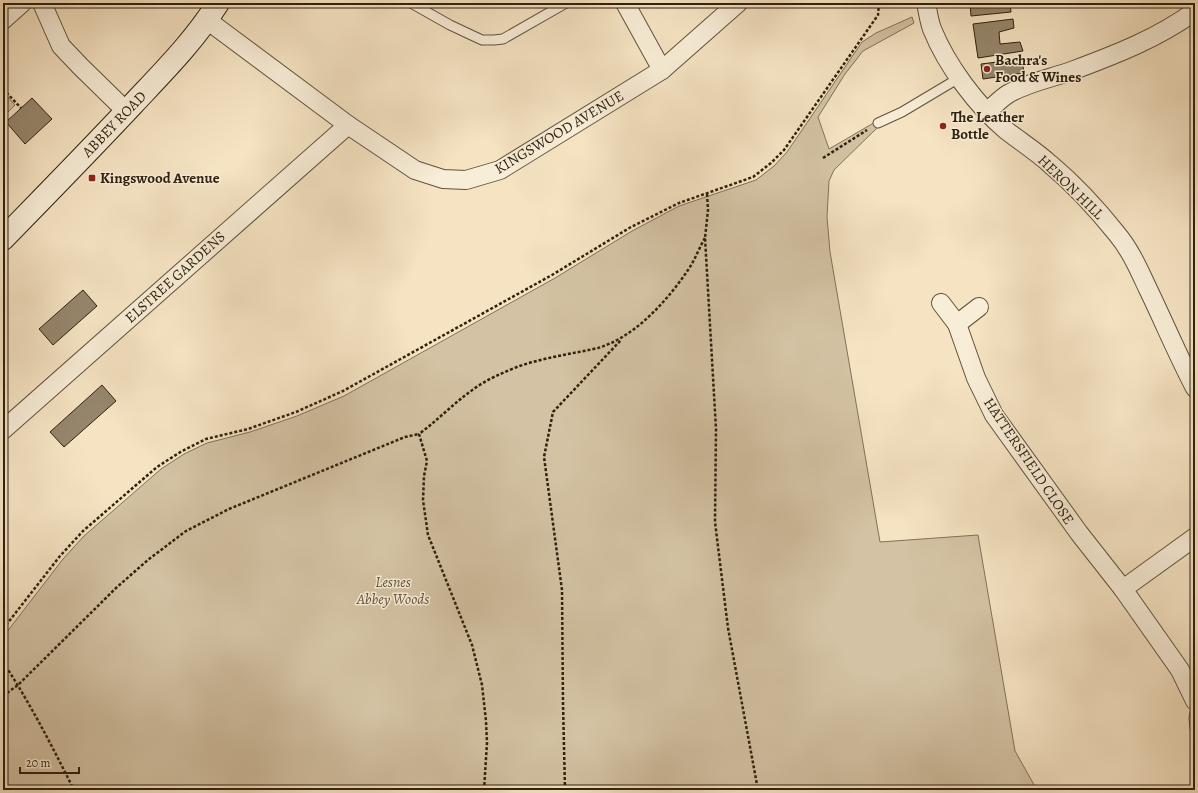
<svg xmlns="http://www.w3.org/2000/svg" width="1198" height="793" font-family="Alegreya,serif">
  <rect width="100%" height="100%" fill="#f5e3c2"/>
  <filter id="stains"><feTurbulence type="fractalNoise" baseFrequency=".005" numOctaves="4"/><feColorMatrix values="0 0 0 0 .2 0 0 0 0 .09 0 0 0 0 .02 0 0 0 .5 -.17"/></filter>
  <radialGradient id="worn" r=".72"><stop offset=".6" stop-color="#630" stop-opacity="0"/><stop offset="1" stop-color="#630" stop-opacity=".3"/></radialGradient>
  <g fill="#d3c2a3" stroke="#817258">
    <path d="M912,17L914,23L863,51L845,74L818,117L829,149L877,121L879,126L834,170L829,181L827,217L830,252L880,542L978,535L1015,751L1037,790H3V637L63,559L84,536L161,469L184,454L207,443L250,432L297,416L344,396L555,278L632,231L679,206L756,180L774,166L787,152L862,42L876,33Z"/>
    <path d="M3,92L15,105L3,117Z"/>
  </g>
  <g fill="#96866c" stroke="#2f210e">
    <path d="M970,3H1010L1011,12L971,16Z"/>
    <path d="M1013,19L1014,28L999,32L1000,44L1020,42L1023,51L978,58L973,24Z"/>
    <path d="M1022,59L1024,73L983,79L981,64Z"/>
    <path d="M32,98L52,119L25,144L6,122Z"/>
    <path d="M83,290L97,306L53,345L39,329Z"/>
    <path d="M102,385L116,401L64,447L50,432Z"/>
  </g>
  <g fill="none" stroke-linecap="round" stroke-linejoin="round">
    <g stroke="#60523b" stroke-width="11">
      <g id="service">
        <path d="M411,3L450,25L482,40H494L503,39L566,3"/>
        <path d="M878,123L902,112L959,78"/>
        <path d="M1195,713L1194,718L1195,728"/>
      </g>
    </g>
    <g stroke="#60523b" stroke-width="20">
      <g id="minor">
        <path d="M42,3L61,46L81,67L126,111"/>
        <path d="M625,3L662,70"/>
        <path d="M926,3C928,12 929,21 932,29C947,66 977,106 1007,131C1021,142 1037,152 1050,164C1075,185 1097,209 1117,234C1131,251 1139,270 1148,289C1164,322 1178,356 1195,388"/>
        <path d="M3,20L22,3"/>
        <path d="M207,20L348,125L415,170L443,179L466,180L500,170L662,70L738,3"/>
        <path d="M987,112C994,106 1001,98 1008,94C1028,82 1053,78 1074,70C1117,54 1158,38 1195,11"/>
        <path d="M941,303L957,324L976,378L994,415L1079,533L1123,589"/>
        <path d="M957,324L979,307"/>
        <path d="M3,430L348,125"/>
        <path d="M1195,537L1123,589L1180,670L1195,701"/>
      </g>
    </g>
    <g stroke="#2f210e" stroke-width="24">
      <path id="secondary" d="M3,239C47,194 91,149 134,103C164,71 195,40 218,3"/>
    </g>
    <g stroke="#2f210e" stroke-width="2.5" stroke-dasharray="3 2" stroke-linecap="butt">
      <path d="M3,89L21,108"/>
      <path d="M823,158L867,130"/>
      <path d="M707,194L708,210L705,238L716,429L715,522L728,628L758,790"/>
      <path d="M3,629L60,556L83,531L157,467L182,451L206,439L248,429L296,412L343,391L552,275L631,227L679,203L753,177L771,163L784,150L878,15L879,3"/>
      <path d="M3,662C30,703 52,746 74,790"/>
      <path d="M3,696L18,685L116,588L149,559L186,531L229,509L405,437L419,434"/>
      <path d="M484,790L487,743L486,721L482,685L472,645L428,535L423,500L424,476L427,461L419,434C446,414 464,391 496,376C507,371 520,365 533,362C554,356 576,353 598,348C635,337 667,301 688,270C695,260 699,248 705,238"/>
      <path d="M565,790L563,703L562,590L544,457L553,412L621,340"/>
    </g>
    <use href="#service" stroke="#f8edd7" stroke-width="9"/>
    <use href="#minor" stroke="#f8edd7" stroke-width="18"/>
    <use href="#secondary" stroke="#f8edd7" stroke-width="22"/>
  </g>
  <g fill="#8f2418" stroke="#f8edd7" stroke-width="1.5">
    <circle cx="987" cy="69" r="4"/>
    <circle cx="943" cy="126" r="4"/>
    <rect x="88" y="174" width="8" height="8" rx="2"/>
  </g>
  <g text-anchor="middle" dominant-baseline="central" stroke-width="3" stroke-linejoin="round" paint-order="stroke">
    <g font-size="15" font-weight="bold" fill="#2f210e" stroke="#f8edd7" text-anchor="start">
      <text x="995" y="60">Bachra's<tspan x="995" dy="17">Food &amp; Wines</tspan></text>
      <text x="951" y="117">The Leather<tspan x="951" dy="17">Bottle</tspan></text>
      <text x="100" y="178">Kingswood Avenue</text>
    </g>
    <g font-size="15" fill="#2f210e" stroke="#f8edd7">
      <text transform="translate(114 124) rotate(-46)">ABBEY ROAD</text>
      <text transform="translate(559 132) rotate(-31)">KINGSWOOD AVENUE</text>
      <text transform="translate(1071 187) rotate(44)">HERON HILL</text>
      <text transform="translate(175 277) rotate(-42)">ELSTREE GARDENS</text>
      <text transform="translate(1029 461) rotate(56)">HATTERSFIELD CLOSE</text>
    </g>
    <g font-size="15" font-style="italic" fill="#60513b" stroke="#f8edd7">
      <text x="393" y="582">Lesnes<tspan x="393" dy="17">Abbey Woods</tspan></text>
    </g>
  </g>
  <rect width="1198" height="793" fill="none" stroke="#f5e3c2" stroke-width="16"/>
  <rect x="4" y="4" width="1190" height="785" fill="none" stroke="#2f210e" stroke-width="2"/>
  <rect x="8" y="8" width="1182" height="777" fill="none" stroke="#2f210e"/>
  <path d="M20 767v6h59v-6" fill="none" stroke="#2f210e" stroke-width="2"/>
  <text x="26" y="767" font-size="12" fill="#2f210e" stroke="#f8edd7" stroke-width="3" paint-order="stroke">20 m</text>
  <rect width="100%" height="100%" filter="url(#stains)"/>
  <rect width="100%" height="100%" fill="url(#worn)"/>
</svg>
